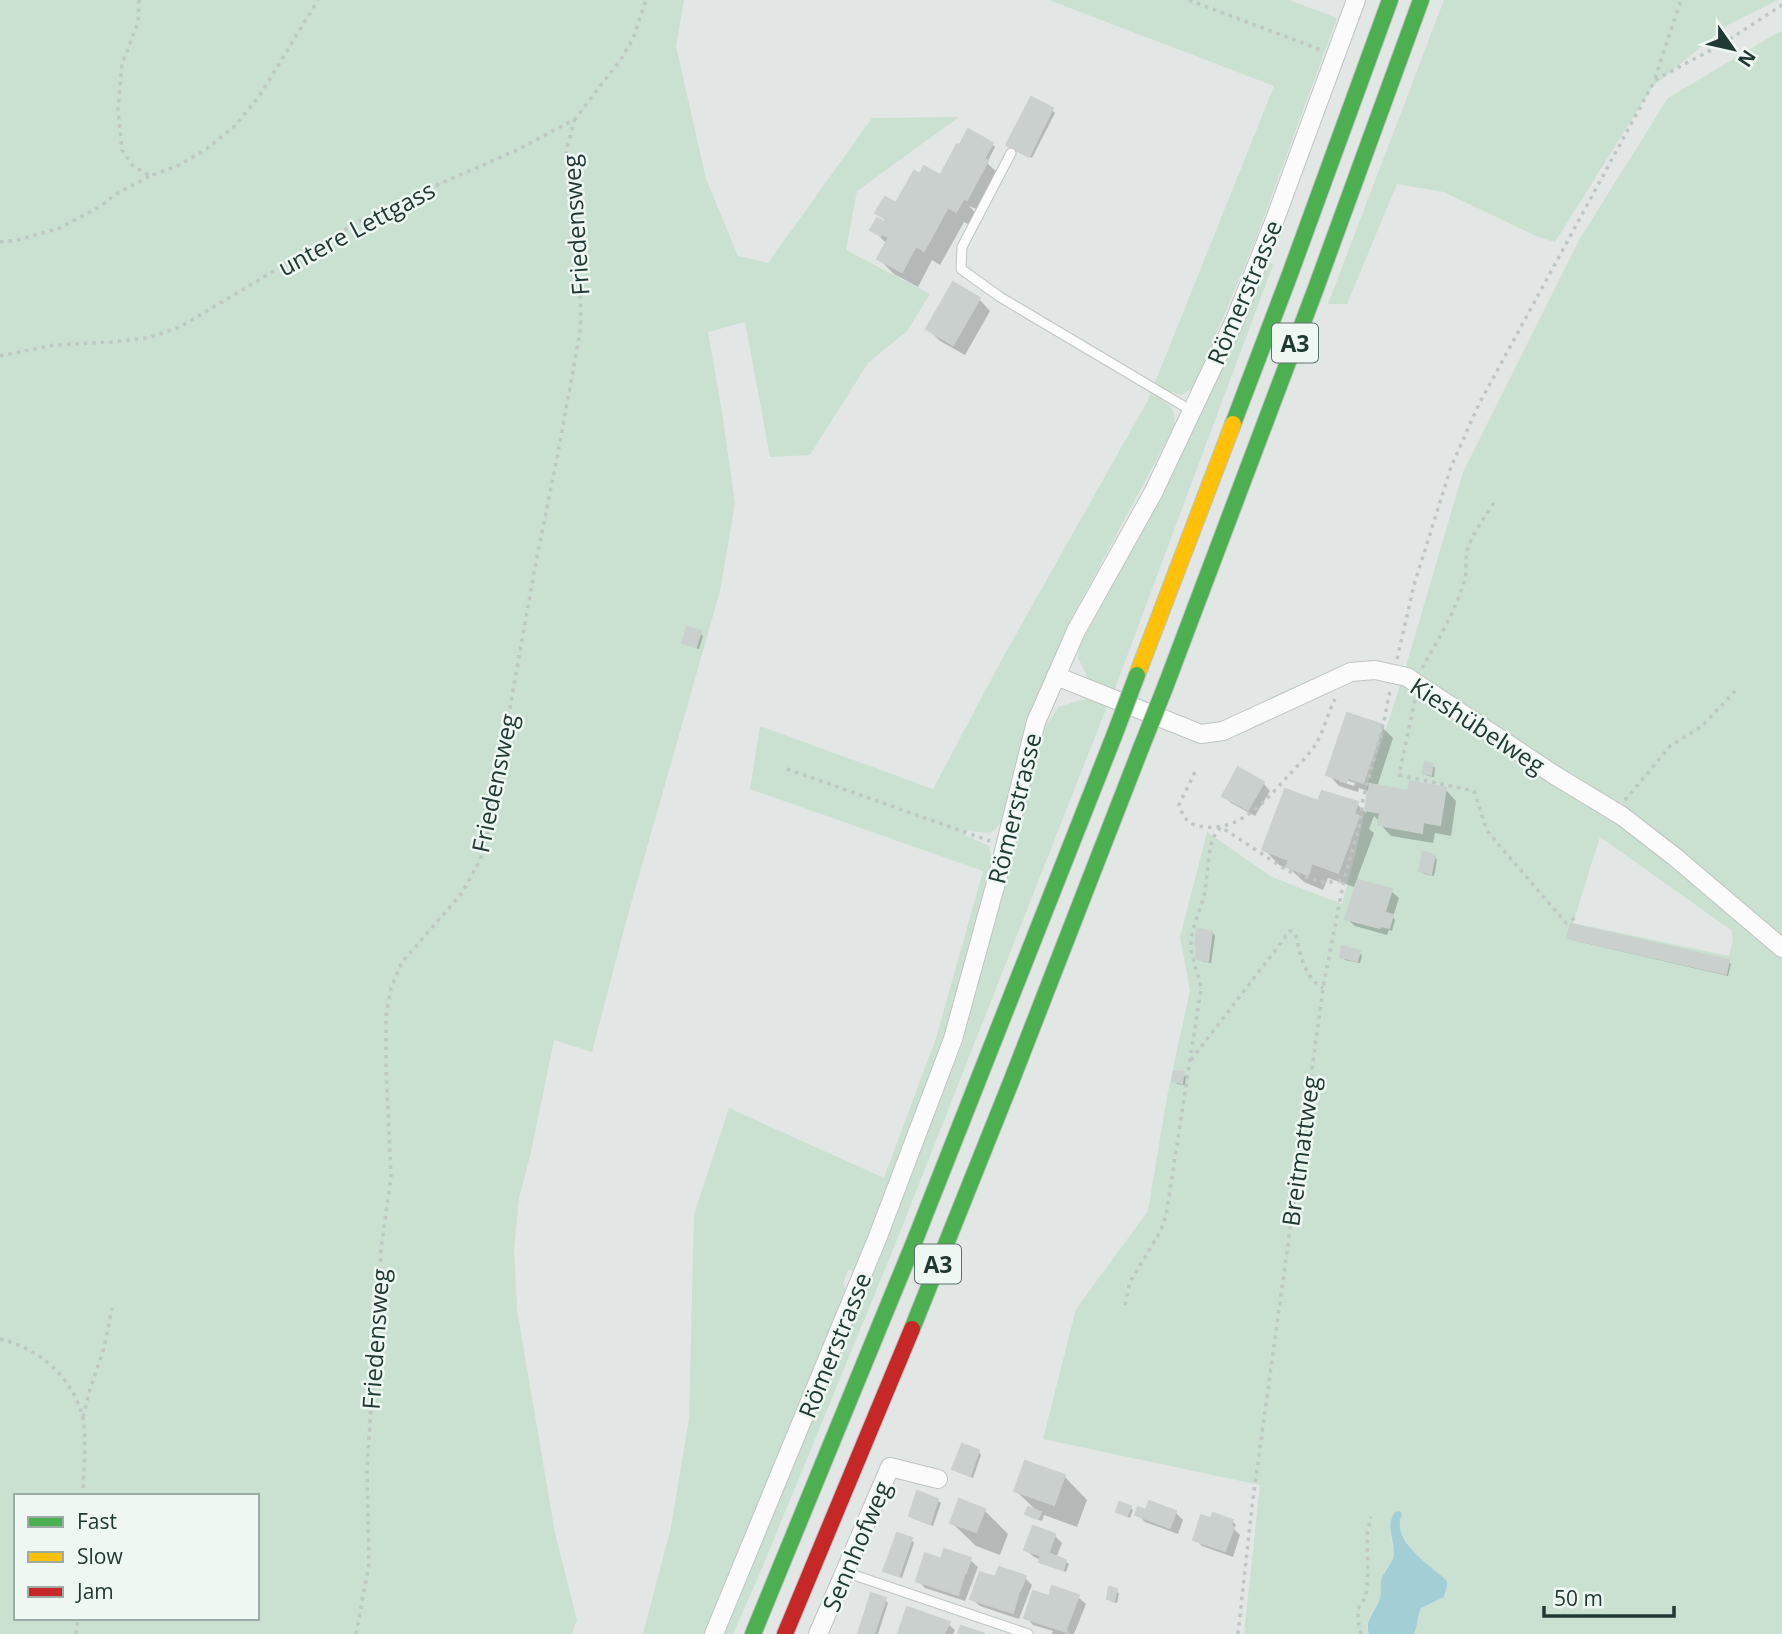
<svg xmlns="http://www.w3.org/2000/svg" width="1782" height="1634" font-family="'Open Sans',sans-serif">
  <rect width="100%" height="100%" fill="#e2e7e5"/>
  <g fill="#cae0d1" fill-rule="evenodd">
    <path d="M0,0H684L676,46L706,179L738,256L768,263L872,118L959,117L857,191L846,250L930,294L907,331L868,363L810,455L770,457L745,322L708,332L722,412L735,504L720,591L627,918L592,1052L554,1040L531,1152L519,1198L514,1250L517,1309L555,1533L577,1620L572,1634H0ZM16,1496H257V1618H16Z"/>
    <path d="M1049,0H1289L1337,18L1255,241L1200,373L1192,389L1181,395L1169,391L1163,400L1173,410L1175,425L1067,627L1026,722L1004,818C991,838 988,833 967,830L965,835L989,846L993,864L944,1040L870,1236L854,1270H848L843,1283L846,1291L736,1563L705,1634H643L671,1527L689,1419L694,1214L729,1108L884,1178L936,1038L983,871L750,789L760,726L933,789L1001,661L1148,400L1274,86Z"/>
    <path d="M1444,0H1778L1728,25L1652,87L1555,242L1538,237L1444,192L1397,184L1347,304H1328Z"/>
    <path d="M1782,30V1634H1414C1418,1625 1417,1617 1421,1608L1444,1597L1445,1578C1426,1565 1401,1546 1399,1521L1390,1532L1394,1552L1392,1561L1384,1572L1381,1597L1370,1615L1367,1627L1369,1634H1244L1260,1485L1043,1439L1076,1309L1148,1211L1167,1097L1190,990L1180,937L1207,832L1272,877L1342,904L1357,848L1364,816L1367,785L1402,680L1463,472L1579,240L1668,98ZM1600,837L1731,930L1733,939L1729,956L1573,923Z"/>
    <path d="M1265,259L1273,265L1114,691L1089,680L1078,658L1081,633Z"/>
    <path d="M1084,699L1108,704L895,1245L760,1573L733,1634H722L885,1241L963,1042L1041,732L1059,707Z"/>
  </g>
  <path fill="#a2cfd6" d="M1400,1511L1402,1514C1392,1536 1418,1557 1433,1569C1437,1573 1443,1576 1446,1580C1449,1586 1445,1591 1444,1597L1421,1608C1417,1617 1418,1625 1414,1634H1369C1364,1619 1376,1611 1380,1598C1382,1593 1380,1586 1381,1581C1383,1573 1388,1568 1392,1561C1399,1545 1383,1529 1395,1512Z"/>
  <g fill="#0003" fill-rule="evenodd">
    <path d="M1052,110L1055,113L1032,158L1008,145Z"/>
    <path d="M992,144L995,147L987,163L999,174L979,210L969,206L978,215L972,226L964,222L940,265L932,260L918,287L894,274L879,259L887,244L873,230L892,227L878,213L897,206L920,177L925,168L941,177Z"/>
    <path d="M979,299L990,311L965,355L940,341L928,329Z"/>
    <path d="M700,633L703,636L699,649L687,645L684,642Z"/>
    <path d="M1382,727L1393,738L1377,787L1410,793L1445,789L1456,801L1451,836L1435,833L1433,843L1391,836L1380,824V822L1374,816L1369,829L1374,833L1354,887L1328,878L1323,890L1304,882L1290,869L1279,865L1264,849L1319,803L1357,804L1366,813L1370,792L1359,788L1358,792L1339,786L1328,774ZM1339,778L1355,783L1354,786L1339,781Z"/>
    <path d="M1432,765L1435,768L1434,777L1428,776L1424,773Z"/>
    <path d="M1263,783L1270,791L1255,816L1231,803L1224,796Z"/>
    <path d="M1434,856L1437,860L1434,876L1424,874L1421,871Z"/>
    <path d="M1359,882L1391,891L1399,898L1393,917L1395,920L1392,931L1389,930L1387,935L1355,926L1347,919Z"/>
    <path d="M1212,932L1215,936L1211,963L1201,961L1198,958Z"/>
    <path d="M1569,937L1728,961L1731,964L1728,976L1572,940Z"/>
    <path d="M1359,952L1362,956L1360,963L1345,960L1342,956Z"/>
    <path d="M1183,1074L1186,1077L1185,1085L1177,1084L1174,1080Z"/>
    <path d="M978,1451L981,1455L973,1478L958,1472L954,1469Z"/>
    <path d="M1064,1476L1087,1500L1077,1527L1044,1515L1042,1521L1030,1517L1027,1513L1040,1514L1016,1491Z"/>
    <path d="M937,1500L941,1503L933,1526L914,1519L911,1516Z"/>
    <path d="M1130,1507L1133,1510L1130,1518L1121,1514L1118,1511Z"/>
    <path d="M984,1510L1008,1534L1000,1555L976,1546L952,1523Z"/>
    <path d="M1147,1512H1175L1183,1520L1178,1534L1145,1522L1137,1514Z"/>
    <path d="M1214,1515L1232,1521L1236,1525L1234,1529L1240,1535L1233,1557L1202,1546L1195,1539L1212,1521Z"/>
    <path d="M1054,1535L1062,1543L1056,1558L1065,1561L1069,1564L1066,1572L1044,1564L1041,1561V1560L1034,1557L1026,1550Z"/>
    <path d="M911,1539L914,1543L902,1578L888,1573L885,1570Z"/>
    <path d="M970,1560L978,1567L965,1601L925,1588L918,1580L942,1561Z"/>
    <path d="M1025,1578L1032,1585L1019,1619L980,1606L972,1599Z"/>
    <path d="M1116,1590L1119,1594L1117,1603L1112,1602L1109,1599Z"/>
    <path d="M1078,1597L1086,1604L1074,1634H1052L1053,1631L1033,1625L1026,1617L1050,1598Z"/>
    <path d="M885,1600L888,1603L878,1634H859Z"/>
    <path d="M947,1623L955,1630L953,1634H900Z"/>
  </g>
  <g fill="#cad0ce" stroke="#cad0cd" stroke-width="2">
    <path d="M1031,97L1053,108L1029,157L1006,145Z"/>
    <path d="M968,129L993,143L984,159L959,146Z"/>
    <path d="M957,144L988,161L967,200L936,183Z"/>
    <path d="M924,166L940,175L936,183L920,174Z"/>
    <path d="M914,171L964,198L956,212L948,207L924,251L916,246L902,272L877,259L889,237L882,234L881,236L870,230L877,218L884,222L886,219L875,213L885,197L896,203Z"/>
    <path d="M953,282L980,298L953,345L926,329Z"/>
    <path d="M687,627L701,631L696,647L682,643Z"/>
    <path d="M1347,713L1383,725L1363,783L1348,778L1346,782L1326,775Z"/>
    <path d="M1425,762L1433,764L1431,775L1423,774Z"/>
    <path d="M1238,767L1264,782L1248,810L1222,796Z"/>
    <path d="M1410,781L1446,788L1440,825L1423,822L1422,833L1378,825L1380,813L1365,810L1370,784L1408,791Z"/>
    <path d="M1285,789L1318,801L1322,791L1358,802L1354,814L1359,816L1338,873L1312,863L1308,875L1286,867L1289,860L1262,850Z"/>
    <path d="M1423,852L1435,855L1431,874L1419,871Z"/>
    <path d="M1358,880L1392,889L1380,928L1345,919Z"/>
    <path d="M1386,913L1393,915L1389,928L1381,926Z"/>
    <path d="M1571,924L1729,960L1726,974L1567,938Z"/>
    <path d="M1197,929L1212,931L1210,947L1195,945Z"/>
    <path d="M1197,945L1210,947L1208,961L1196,959Z"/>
    <path d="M1342,946L1360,951L1357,961L1340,957Z"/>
    <path d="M1174,1071L1184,1072L1182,1083L1172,1081Z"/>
    <path d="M962,1444L979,1450L970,1476L952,1469Z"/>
    <path d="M1025,1461L1065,1475L1054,1505L1014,1491Z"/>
    <path d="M917,1491L938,1499L930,1524L909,1516Z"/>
    <path d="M959,1499L985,1509L976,1532L950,1523Z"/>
    <path d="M1149,1501L1176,1511L1170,1528L1135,1515L1138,1507L1146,1510Z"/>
    <path d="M1119,1502L1131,1506L1127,1516L1116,1512Z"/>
    <path d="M1028,1507L1041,1512L1038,1519L1025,1514Z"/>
    <path d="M1213,1513L1233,1520L1231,1526L1211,1518Z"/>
    <path d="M1201,1515L1234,1527L1225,1551L1193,1540Z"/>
    <path d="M1033,1526L1055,1534L1047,1558L1024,1550Z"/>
    <path d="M897,1533L912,1538L899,1576L883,1571Z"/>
    <path d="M944,1549L971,1558L966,1573L965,1572L958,1595L916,1581L925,1553L941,1559Z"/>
    <path d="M1048,1553L1066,1560L1063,1570L1039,1562L1041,1556L1047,1558Z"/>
    <path d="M999,1567L1026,1576L1020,1591H1019L1013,1613L970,1599L980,1572L995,1577Z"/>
    <path d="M1052,1586L1079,1595L1066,1630L1067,1632L1024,1618L1033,1591L1049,1596Z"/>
    <path d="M1109,1587L1117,1589L1114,1601L1107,1599Z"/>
    <path d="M871,1593L886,1598L874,1634H858Z"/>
    <path d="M907,1607L950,1622L944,1634H898Z"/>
    <path d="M961,1626L985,1634H958Z"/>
  </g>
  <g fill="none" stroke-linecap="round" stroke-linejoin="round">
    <g stroke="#bfc4c2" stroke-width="11">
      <g id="lane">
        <path d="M1011,153L962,247L961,269L1000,297L1192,411"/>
        <path d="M845,1572L1028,1634"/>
      </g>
    </g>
    <g stroke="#bfc4c2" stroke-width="20">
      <g id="street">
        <path d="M1056,676L1201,734L1223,731L1351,672L1375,670L1407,677L1556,776L1622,816L1675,857L1782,948"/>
        <path d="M714,1634L877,1239L953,1039L997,879L1036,722L1076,631L1153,493L1235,320L1274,222L1356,0"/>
        <path d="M818,1634L890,1467L938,1479"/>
      </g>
    </g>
    <g stroke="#bbc3c1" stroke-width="18">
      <g id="fast">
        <path d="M1233,424L1290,274L1390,0"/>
        <path d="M1166,685L1316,288L1421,0"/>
        <path d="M912,1329L1011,1082L1141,748"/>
        <path d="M753,1634L915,1240L1114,736"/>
      </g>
    </g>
    <g stroke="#bbc3c1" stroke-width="18">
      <path id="slow" d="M1137,675L1233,424"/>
    </g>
    <g stroke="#bbc3c1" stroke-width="18">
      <path id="jam" d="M785,1634L912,1329"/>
    </g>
    <g stroke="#bfc7c5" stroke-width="3.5" stroke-dasharray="3.5 5" stroke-linecap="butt">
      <path d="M139,0L138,23L122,64L118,110L122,150L132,165L150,176L179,165L205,150L235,126L260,95L318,0"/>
      <path d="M1189,0L1321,50"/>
      <path d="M1655,78L1681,0"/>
      <path d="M0,242L18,240L60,228L101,206L116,194L150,176"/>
      <path d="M0,356L54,345L112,342L147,338L180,327L309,250L380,210L517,150L575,119L621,59L633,39L646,0"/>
      <path d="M1397,659L1414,585L1451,467L1479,404L1655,80L1724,43L1782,5"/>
      <path d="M1422,668C1438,640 1456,610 1465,579C1467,570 1465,560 1467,552C1470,536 1488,513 1496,499"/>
      <path d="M1415,700L1399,775L1474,791L1487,831L1566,923L1575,918"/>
      <path d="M787,769L990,841"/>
      <path d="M1195,772L1179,805C1184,820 1189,825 1204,827C1241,831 1266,800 1288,776C1297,766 1309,755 1316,744C1324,730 1328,713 1335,699"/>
      <path d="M1625,800L1670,746L1701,727L1735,691"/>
      <path d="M1191,1060L1290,931L1295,933C1300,952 1304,978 1323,988"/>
      <path d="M1125,1305L1130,1282L1160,1232L1166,1216L1201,989C1199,973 1190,958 1191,942C1192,925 1201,910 1204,895C1208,877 1207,858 1212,841C1214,835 1217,832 1221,827L1288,871L1325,883L1344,880"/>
      <path d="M0,1339C39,1348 74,1378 83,1419C87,1440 83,1473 83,1496"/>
      <path d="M83,1417L90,1389L104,1348L112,1308"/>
      <path d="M76,1634L78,1618"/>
      <path d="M356,1634L369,1564L367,1469L381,1249L391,1177L386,1067V1016L391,988L402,962L462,893L480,860L488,831L535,567L558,453L580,332L581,309L578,269L566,151L575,119"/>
      <path d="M1238,1634L1252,1506L1324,982L1344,880L1360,823L1363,799L1384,721L1390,691"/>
      <path d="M1361,1634L1358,1620V1609L1366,1596L1368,1575L1367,1534L1371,1517"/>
    </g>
    <use href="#lane" stroke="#fbfbfb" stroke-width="9"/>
    <use href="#street" stroke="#fbfbfb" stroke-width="18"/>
    <use href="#fast" stroke="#4caf50" stroke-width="16"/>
    <use href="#slow" stroke="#ffc107" stroke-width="16"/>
    <use href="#jam" stroke="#c62828" stroke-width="16"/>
    <g stroke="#bbc3c1" stroke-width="18" stroke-linecap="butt">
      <g id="fast-bridge">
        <path d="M1114,736L1137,675"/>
        <path d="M1141,748L1166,685"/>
      </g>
    </g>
    <use href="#fast-bridge" stroke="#4caf50" stroke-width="16"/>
  </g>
  <g text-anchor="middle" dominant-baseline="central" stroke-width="5" stroke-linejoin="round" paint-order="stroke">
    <g fill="#eff7f3" stroke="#5e726c" stroke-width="2">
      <rect x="1272" y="323.5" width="46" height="39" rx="5"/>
      <rect x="915" y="1244.5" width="46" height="39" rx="5"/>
    </g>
    <g font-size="23" font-weight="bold" fill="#203932">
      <text x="1295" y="343">A3</text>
      <text x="938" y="1264">A3</text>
    </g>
    <g font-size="24" fill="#203932" stroke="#eff7f3">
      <text transform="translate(575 225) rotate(-94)">Friedensweg</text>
      <text transform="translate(356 228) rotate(-28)">untere Lettgass</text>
      <text transform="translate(1244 292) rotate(-67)">Römerstrasse</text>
      <text transform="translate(1478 725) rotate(33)">Kieshübelweg</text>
      <text transform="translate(494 783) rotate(-78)">Friedensweg</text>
      <text transform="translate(1014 808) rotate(-76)">Römerstrasse</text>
      <text transform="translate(1300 1151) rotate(-82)">Breitmattweg</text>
      <text transform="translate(375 1339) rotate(-86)">Friedensweg</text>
      <text transform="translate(834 1345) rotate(-68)">Römerstrasse</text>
      <text transform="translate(856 1546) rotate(-67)">Sennhofweg</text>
    </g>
  </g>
  <rect x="14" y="1494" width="245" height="126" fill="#eff7f3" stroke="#9caba6" stroke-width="2"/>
  <rect x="28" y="1517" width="35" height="10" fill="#4caf50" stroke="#9caba6" stroke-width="2"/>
  <text x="77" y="1529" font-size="21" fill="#203932">Fast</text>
  <rect x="28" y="1552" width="35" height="10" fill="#ffc107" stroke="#9caba6" stroke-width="2"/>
  <text x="77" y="1564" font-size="21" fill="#203932">Slow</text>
  <rect x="28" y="1587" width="35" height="10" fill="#c62828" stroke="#9caba6" stroke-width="2"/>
  <text x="77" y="1599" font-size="21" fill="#203932">Jam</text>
  <g transform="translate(1733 49) rotate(124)" stroke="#eff7f3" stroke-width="5" paint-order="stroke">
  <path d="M0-5L12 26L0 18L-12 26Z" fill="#203932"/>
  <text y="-10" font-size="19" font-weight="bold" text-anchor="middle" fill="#203932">N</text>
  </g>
  <path d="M1544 1606v10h130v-10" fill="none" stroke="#203932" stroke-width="3.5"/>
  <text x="1554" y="1606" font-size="21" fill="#203932" stroke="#eff7f3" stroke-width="5" paint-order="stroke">50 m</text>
</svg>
